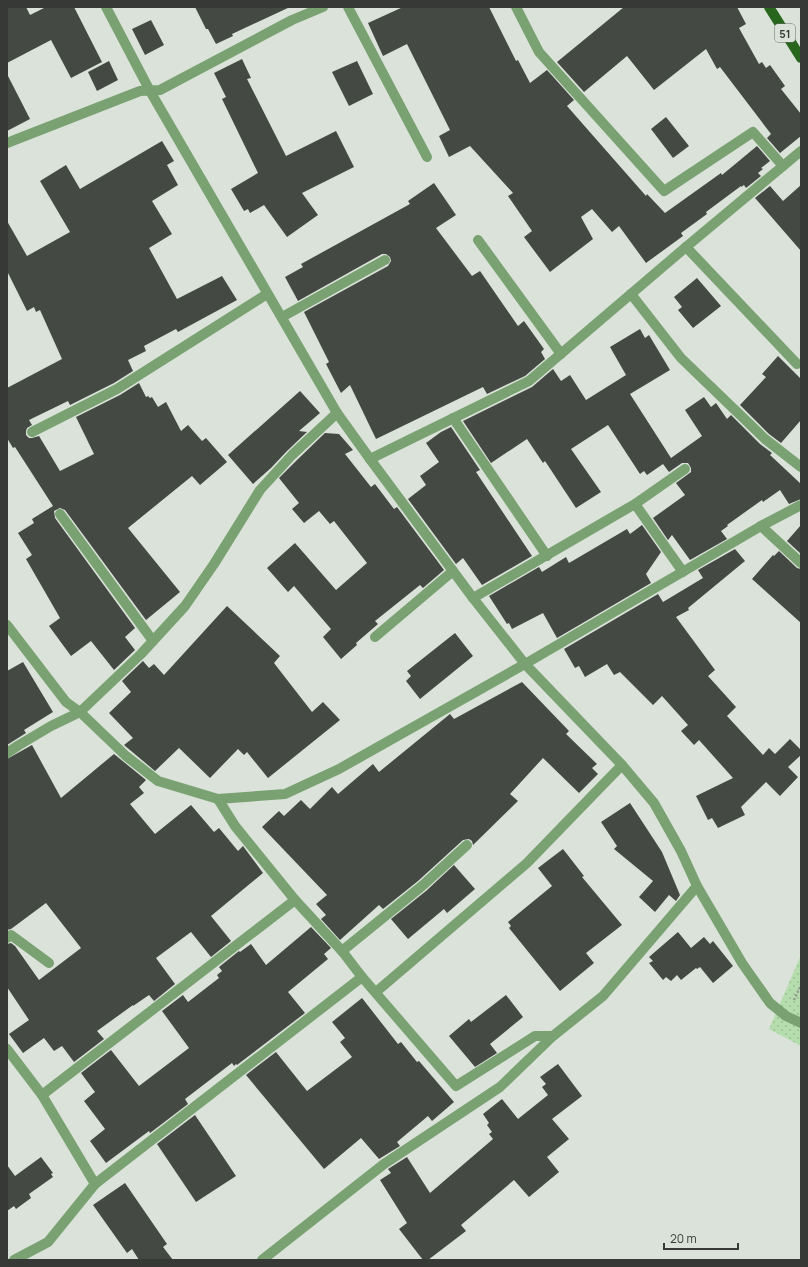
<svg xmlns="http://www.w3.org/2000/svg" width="808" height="1267" font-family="Manrope,sans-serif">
  <defs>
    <pattern id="park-dots" width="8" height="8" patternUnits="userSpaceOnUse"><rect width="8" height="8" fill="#b5ddae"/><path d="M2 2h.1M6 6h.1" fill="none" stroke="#9cbe96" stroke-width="1.8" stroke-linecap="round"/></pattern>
  </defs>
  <rect width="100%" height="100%" fill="#dae2d9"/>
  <path fill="url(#park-dots)" d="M801,955V1046L769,1029Z"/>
  <g fill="#444a43">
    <path d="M7,7H26L30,15L46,7H74L102,62L71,78L51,40L7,63Z"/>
    <path d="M195,7H290L232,34L233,36L216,44L208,29H206Z"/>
    <path d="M403,7H489L516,61L518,60L530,83L547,70L574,100L567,106L646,196L647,194L665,213L721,173L722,175L757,146L770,161L761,168L763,169L758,173L761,176L746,188L744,185L741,187V186L706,212L707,214L681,233L683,236L646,263L619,226L612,232L592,209L581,217L593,239L550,272L524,237L532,231L508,196L513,193L470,146L449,157L439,136L450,130L407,44L383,56L368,23Z"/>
    <path d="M624,7H737L746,24L739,28L759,64L762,62L766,68L770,65L785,86L781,89L801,114V136L780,153L767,138L771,134L720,67L717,69L706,49L654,90L627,56L584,92L557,62Z"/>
    <path d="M151,20L164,45L145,55L132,29Z"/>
    <path d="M242,59L251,78L247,79L286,156L336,131L354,167L302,193L318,215L287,237L264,205L250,213L248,209L244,211L231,189L258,173L222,99L226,97L214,73Z"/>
    <path d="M109,61L118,80L97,91L88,72Z"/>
    <path d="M357,61L373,94L349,106L332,72Z"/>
    <path d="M7,74L30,119L7,131Z"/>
    <path d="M666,117L689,146L673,158L651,129Z"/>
    <path d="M162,141L174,161L167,165L178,185L152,201L172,234L149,248L177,299L222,276L237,300L178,332L176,329L144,346L146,351L128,360L133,371L114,383L70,405L68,401L29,420L32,425L27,428L26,431V435L29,438H32L39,436L60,471L94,454L76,417L120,395L139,383L146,397L148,396L150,398L152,397L158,407L166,402L181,431L188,425L202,441L206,438L227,462L200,485L192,476L128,528L180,592L146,620L65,510L60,508L54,511L55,518L135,628L125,637L135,650L114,670L91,641L71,656L49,626L60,618L26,559L32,555L18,533L34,523L32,519L53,506L15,447L13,448L7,438V388L62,359L40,310L36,312L34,307L27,311L7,271V221L27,256L70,232L40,181L66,165L80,189Z"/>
    <path d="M434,183L456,215L436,228L472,276L480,271L518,326L524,321L544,349L541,352L545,359L525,376L487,394L483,387L376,439L350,385L341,393L326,364L329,362L304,312L388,266L391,261L390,257L386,254H382L298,301L285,277L303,267L301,264L410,204L408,201Z"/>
    <path d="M801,185V251L755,198L770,186L783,201Z"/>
    <path d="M697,278L721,306L693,328L678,310L682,307L674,297Z"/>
    <path d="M640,329L645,338L649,335L670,370L630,394L671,458L702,436L685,410L704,397L711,407L716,403L727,419L731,415L760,444L772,453L770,455L801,484V499L789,504L780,490L763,502L762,500L727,525L728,526L721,531L727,539L690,560L672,535L668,540L653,518L685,495L676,483L691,472V468L688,463H682L669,472L663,464L647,475L644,471L640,474L608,425L571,449L601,492L576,508L545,461L543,463L527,439L491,463L463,421L532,387L553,369L561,381L570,375L586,400L626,375L610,347Z"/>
    <path d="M778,356L801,379V420L781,443L769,434L740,405L766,377L762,374Z"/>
    <path d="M300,391L320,413L299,431L307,432L287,451L271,468L253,484L228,455Z"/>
    <path d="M451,427L480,470L476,472L532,556L482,585L463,558L456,564L408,499L426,485L420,476L439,462L426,443L441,432Z"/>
    <path d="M325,433L339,434L353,450L345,454L371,487L375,484L394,509L397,507L444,570L423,588L420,585L375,621L378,624L356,643L357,645L341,659L323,637L331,629L294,586L288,592L267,568L295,543L336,590L367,563L334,521L330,524L319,511L304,523L292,509L299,503L279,478L297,460Z"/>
    <path d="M642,525L661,552L646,574L651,583L557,638L543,613L512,629L509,623L507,624L489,596L539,567L542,572L566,557L569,563L627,529L630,534Z"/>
    <path d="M801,525V554L787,541Z"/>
    <path d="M735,549L745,561L688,608L689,610L676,617L715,670L708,676L736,707L727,716L763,755L769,748L775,754L790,739L801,750V755L788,767L798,777L780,796L766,782L741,807L745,815L718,828L712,818L708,820L696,796L733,778L699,740L694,745L681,731L688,725L662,696L653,705L620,672L614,675L607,664L585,677L579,666L575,668L564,649L658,594L663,602L703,578L698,570Z"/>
    <path d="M779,551L797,568L801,569V623L752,579L773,555L774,556Z"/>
    <path d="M227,606L280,656L274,663L312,712L323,702L340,720L268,778L247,752L244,755L238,749L210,778L179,748L155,771L124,745L133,738L109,713L131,692L122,681L143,661L149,668L154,664L164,675Z"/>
    <path d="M455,633L473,656L420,699L406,681L411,676L407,671Z"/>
    <path d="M23,662L53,712L24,730L26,733L7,745V671Z"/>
    <path d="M522,682L569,731L566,734L597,764L592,768L598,774L579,793L543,758L510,794L518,801L473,845L472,841L469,839L463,840L418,881L383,909L379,905L340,940L321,919L326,915L316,904L327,895L262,827L279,811L284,816L301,800L310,809L332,787L338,794L373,764L379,772L450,714L454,719Z"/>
    <path d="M32,745L61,798L114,754L146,780L139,787L144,793L130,804L155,834L191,805L214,832L219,828L238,851L243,846L263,873L211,916L231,941L211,957L191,932L156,958L175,984L154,1001L149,995L133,1006V1005L97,1031L104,1039L74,1062L62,1046L54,1051L44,1038L23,1053L9,1034L29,1020L7,987V944L11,943L15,946L39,980L81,948L46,903L11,929L7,930V759Z"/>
    <path d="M630,803L662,852L680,895L676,901L669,895L655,912L639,897L653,881L614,849L617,846L601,822Z"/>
    <path d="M563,849L584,876L582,877L622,925L586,953L594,963L560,991L509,928L511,926L508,922L552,886L538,868Z"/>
    <path d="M454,865L475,889L447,913L444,909L408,939L391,919L426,891Z"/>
    <path d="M311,927L331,948L324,954L328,959L288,992L305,1013L237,1065L236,1064L234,1066L232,1063L185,1099L188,1104L150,1133L149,1131L106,1163L90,1141L105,1129L84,1101L95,1092L81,1073L111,1050L139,1086L189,1048L162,1011L183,995L188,1002L219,978L217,975L222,971L219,967L239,951L240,952L251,944L266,965Z"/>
    <path d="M678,932L691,948L704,937L710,944L713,941L733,966L713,983L700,967L697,969L696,968L681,980L677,975L671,981L666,977L663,980L649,963L653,961L649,957Z"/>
    <path d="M506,995L523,1017L490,1044L497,1053L475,1067L449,1036L469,1019L471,1022Z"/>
    <path d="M362,998L398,1044L401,1042L417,1062L419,1061L454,1102L432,1121L428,1116L397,1142L400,1146L379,1159L361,1138L324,1169L246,1075L276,1052L307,1091L352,1057L340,1042L345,1038L332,1022Z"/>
    <path d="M558,1064L582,1096L552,1119L569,1139L547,1157L559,1172L529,1197L514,1180L461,1225L466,1231L428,1260H423L399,1229L407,1223L380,1180L391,1173L388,1169L407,1157L430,1193L493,1139L489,1134L492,1132L487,1125L489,1123L483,1114L502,1099L518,1119L548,1095L542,1087L546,1084L540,1077Z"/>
    <path d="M195,1115L236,1176L196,1202L157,1144Z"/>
    <path d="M41,1157L53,1173L51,1174L53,1177L29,1194L31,1198L16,1209L14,1206L7,1211V1165L15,1176Z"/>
    <path d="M125,1183L167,1244L163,1247L173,1260H139L132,1249L127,1253L93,1205Z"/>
  </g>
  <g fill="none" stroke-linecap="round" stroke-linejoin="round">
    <path stroke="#939992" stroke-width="2.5" stroke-dasharray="2 2" stroke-linecap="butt" d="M794,1000L801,985"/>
    <g stroke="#79a171" stroke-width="10">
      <path d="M106,7L150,91L337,413L370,459L473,598L525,664L622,765L654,803L681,851L697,886L742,963L770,1003L786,1016L801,1023"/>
      <path d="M348,7L427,157"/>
      <path d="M516,7L539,52L664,191L753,132L783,166"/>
      <path d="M7,143L140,91L160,90L292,20L323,7"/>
      <path d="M478,240L561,354"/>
      <path d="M686,247L797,364"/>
      <path d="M631,294L681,358L765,439L801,467"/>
      <path d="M282,317L385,260"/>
      <path d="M453,418L547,556"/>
      <path d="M32,432L117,389L267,294"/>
      <path d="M370,459L529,381L686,247L801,151"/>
      <path d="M635,504L683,572"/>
      <path d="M60,514L153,641"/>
      <path d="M761,526L801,563"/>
      <path d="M473,598L635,504L685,469"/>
      <path d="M7,625L66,702L80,712L126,756L158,781L218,799L285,794L339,769L525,664L761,526L801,505"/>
      <path d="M375,637L453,571"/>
      <path d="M7,753L19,745L51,726L80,712L141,654L185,606L214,564L260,490L292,455L337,413"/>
      <path d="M218,799L235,826L295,900L342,951L362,977L456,1086L535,1036H553"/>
      <path d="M7,938L11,935L49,963"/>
      <path d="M342,951L422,886L467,845"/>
      <path d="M376,992L527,863L622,765"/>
      <path d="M7,1049L42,1095L95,1184"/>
      <path d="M42,1095L295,900"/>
      <path d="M14,1260L48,1242L95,1184L362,977"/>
      <path d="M262,1260L384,1164L500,1087L553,1036L603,996L697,886"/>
    </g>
    <path stroke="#29661d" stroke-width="10" d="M769,7L801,58"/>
  </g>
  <g text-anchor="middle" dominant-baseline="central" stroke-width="4" stroke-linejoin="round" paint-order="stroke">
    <rect fill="#dae2d9" stroke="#676c66" stroke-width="1" x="775" y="24" width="20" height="18" rx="3"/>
    <g font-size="11" font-weight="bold" fill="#363935">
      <text x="785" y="33">51</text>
    </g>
  </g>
  <rect width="808" height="1267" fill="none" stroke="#363935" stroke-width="16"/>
  <path d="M664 1243v6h74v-6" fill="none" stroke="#363935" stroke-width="2"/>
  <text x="670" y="1243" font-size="12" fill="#363935" stroke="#dae2d9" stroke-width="3" paint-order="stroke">20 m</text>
</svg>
